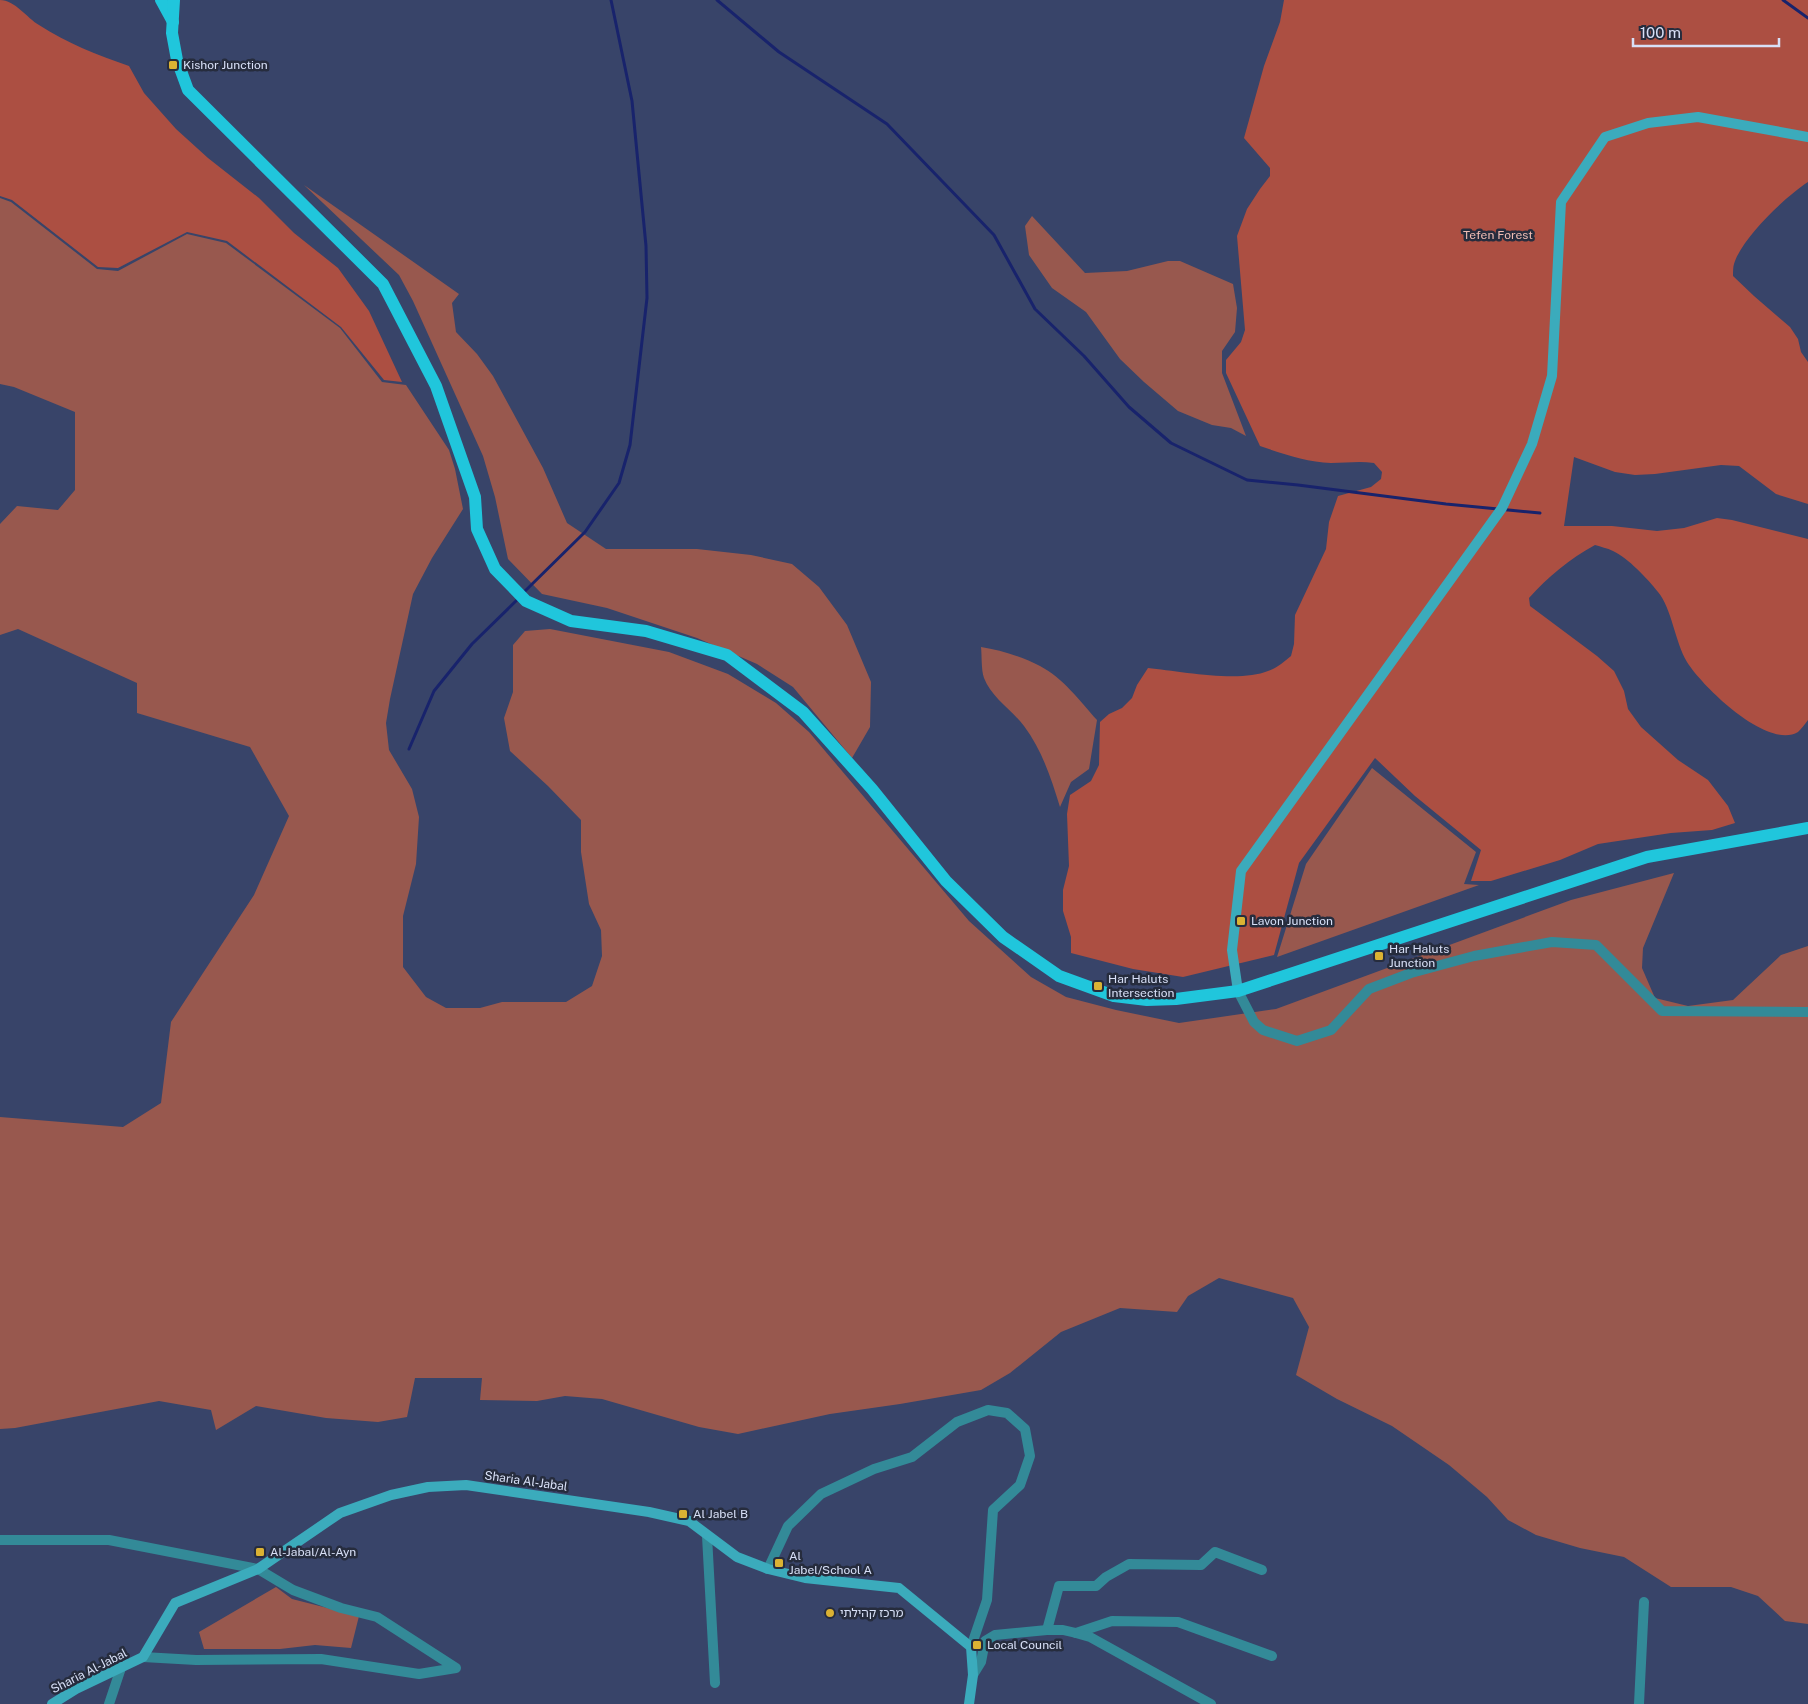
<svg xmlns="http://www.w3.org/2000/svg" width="1808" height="1704" font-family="'Public Sans','Noto Sans Hebrew',sans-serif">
  <rect width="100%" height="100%" fill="#384469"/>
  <g fill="#98584e">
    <path d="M304,185L459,294L452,303L456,332L477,354L493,376L543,468L567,523L606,549H697L751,555L792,564L819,587L847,625L871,682L870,727L852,758L793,687L757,664L697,638L607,608L542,594L508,559L495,497L483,456L413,301L399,275Z"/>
    <path d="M0,198L11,202L97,269L118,271L187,234L226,243L340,328L382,382L406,385L449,450L455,469L463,509L432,558L413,594L390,699L386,723L389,750L412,789L419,817L416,864L403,916V967L426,997L446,1008H480L502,1002H566L592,986L602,956L601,930L589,904L581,852V820L548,786L510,751L504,718L513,692V645L525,631L550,629L669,652L728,674L776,703L809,732L969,921L1031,977L1066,997L1116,1010L1179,1023L1276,1009L1571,900L1674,873L1643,948L1642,968L1655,998L1688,1006L1733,1000L1781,955L1808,946V1624L1785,1621L1758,1596L1731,1587H1671L1624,1557L1580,1548L1536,1535L1508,1520L1487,1497L1449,1465L1392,1426L1337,1399L1296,1375L1309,1327L1293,1298L1219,1278L1188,1296L1177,1312L1120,1308L1061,1332L1010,1373L981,1390L900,1404L830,1414L738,1434L699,1427L602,1399L565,1396L537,1401L480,1400L482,1378H415L407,1417L378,1422L326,1418L256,1406L216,1430L211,1410L159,1401L15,1428L0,1429V1117L123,1127L161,1103L171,1022L254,895L289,816L250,747L137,713V683L18,629L0,635V524L17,506L58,510L75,490V412L14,387L0,384Z"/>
    <path d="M1032,216L1085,273L1127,271L1168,261H1180L1233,284L1237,308L1235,332L1222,351V373L1246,436L1231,428L1212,425L1178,411L1144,382L1120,359L1086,312L1052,288L1029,255L1025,226Z"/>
    <path d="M981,647C1001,650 1023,657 1040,666C1063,678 1080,701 1097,720L1089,769L1071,782L1060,807C1051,778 1042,750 1024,726C1012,710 991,697 984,678C981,669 982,656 981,647Z"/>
    <path d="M1372,768L1476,852L1464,884L1479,885L1277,957L1306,864Z"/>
    <path d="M276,1587L292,1599L359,1616L351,1648L315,1645L280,1649H204L199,1632Z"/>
  </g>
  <g fill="#ac4f42">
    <path d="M0,0C15,0 27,18 39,25C67,43 97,55 129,66L144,93L176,129L208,158L259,198L294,233L338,268L369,311L402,382L384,380L341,327L227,241L187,232L118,268L98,267L12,200L0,196Z"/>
    <path d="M1284,0H1808V182C1786,196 1741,239 1734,264C1733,267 1733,272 1733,276L1754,296L1790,327L1798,339L1801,352L1808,362V504L1776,494L1739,466L1721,465L1655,474L1635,475L1615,472L1574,457L1564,526H1612L1657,531L1684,528L1717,518L1732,520L1808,539V720C1805,724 1801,729 1798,732C1767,750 1702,686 1687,662C1675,642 1672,609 1658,592C1648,579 1628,558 1613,551C1607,548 1601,547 1595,545C1569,559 1548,577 1529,598L1530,606L1597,656L1614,671L1624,691L1628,709L1641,727L1678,760L1708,780L1728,806L1735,823L1712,830L1671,833L1598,844L1560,860L1491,881H1471L1481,850L1415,796L1375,758L1299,863L1274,955L1183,977L1133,969L1071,953V937L1063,911V890L1069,866L1067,814L1070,795L1091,781L1099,765L1100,722L1109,714L1122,708L1132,698L1137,685L1148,668C1179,671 1239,683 1268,671C1277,668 1284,662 1291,656L1294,644L1295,615L1326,549L1329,522L1338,496L1371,487L1381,479L1382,472L1374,463C1359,461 1346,463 1331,463C1307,462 1283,454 1260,446L1226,373V360L1241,342L1245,330L1237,236L1247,209L1260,189L1270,176V168L1244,138L1264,66L1280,22Z"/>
  </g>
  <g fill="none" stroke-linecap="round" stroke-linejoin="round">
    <g stroke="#18236c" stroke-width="3">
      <path d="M717,0L779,52L887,124L994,235L1035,309L1084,356L1129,407L1171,443L1247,480L1298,485L1446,504L1540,513"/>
      <path d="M1783,0L1808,18"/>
      <path d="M523,593L585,532L619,483L630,445L647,298L646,246L632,101L611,0"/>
      <path d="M409,749L434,691L472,644L519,598"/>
    </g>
    <g stroke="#338a98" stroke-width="10">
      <path d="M1238,991L1254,1022L1263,1030L1297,1041L1331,1030L1369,989L1411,973L1474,956L1552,942L1596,945L1662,1011L1808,1012"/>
      <path d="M707,1536L715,1683"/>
      <path d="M0,1540H109L258,1569L293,1590L341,1608L377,1617L456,1668L419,1674L321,1659L196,1660L143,1657"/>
      <path d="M768,1569L788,1526L821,1494L874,1469L912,1457L957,1422L988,1410L1007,1413L1025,1429L1030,1456L1020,1485L993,1510L987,1600L971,1647"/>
      <path d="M1047,1630L1059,1586H1096L1106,1577L1129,1564L1201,1565L1215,1552L1262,1570"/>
      <path d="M1076,1633L1112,1621L1178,1622L1272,1656"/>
      <path d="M973,1675L981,1662L985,1641L995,1635L1047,1630H1063L1076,1633L1090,1637L1211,1704"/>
      <path d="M109,1704L121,1668"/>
      <path d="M1639,1704L1644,1602"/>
    </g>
    <g stroke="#3babbc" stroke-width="10">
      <path d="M1238,991L1232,950L1241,871L1502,508L1532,444L1552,376L1561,202L1605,137L1648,123L1698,117L1808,137"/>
      <path d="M52,1704L76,1689L143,1657L175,1603L258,1569L340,1513L391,1495L428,1487L466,1485L649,1512L689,1521L737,1557L768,1569L805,1578L899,1588L971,1647L973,1675L969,1704"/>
    </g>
    <g stroke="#20c6dc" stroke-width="12">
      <path d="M161,0L173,22"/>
      <path d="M174,0L172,33L177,60L188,90L383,284L436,386L475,497L477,529L495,569L526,601L571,621L646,631L727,655L803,712L872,789L946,881L1003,937L1059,976L1114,996L1147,1000L1176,999L1238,991L1647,857L1808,828"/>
    </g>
  </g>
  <g fill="#dbb233" stroke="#262c3d" stroke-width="2">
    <rect x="168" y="60" width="10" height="10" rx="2.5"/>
    <rect x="1236" y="916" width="10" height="10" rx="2.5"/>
    <rect x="1374" y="951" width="10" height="10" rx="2.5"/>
    <rect x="1093" y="981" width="10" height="10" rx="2.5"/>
    <rect x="678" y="1509" width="10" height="10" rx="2.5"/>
    <rect x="255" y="1547" width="10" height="10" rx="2.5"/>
    <rect x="774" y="1558" width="10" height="10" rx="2.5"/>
    <circle cx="830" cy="1613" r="5"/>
    <rect x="972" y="1640" width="10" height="10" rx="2.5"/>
  </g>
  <g text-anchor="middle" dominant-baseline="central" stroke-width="5" stroke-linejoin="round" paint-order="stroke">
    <g font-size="12" fill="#d8e0f7" stroke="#262c3d" text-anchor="start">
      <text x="183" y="65">Kishor Junction</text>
      <text x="1251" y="921">Lavon Junction</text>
      <text x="1389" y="949">Har Haluts<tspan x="1389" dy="14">Junction</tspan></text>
      <text x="1108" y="979">Har Haluts<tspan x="1108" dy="14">Intersection</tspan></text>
      <text x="693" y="1514">Al Jabel B</text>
      <text x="270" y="1552">Al-Jabal/Al-Ayn</text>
      <text x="789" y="1556">Al<tspan x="789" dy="14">Jabel/School A</tspan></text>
      <text x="840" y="1613">מרכז קהילתי</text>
      <text x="987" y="1645">Local Council</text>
    </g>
    <g font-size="12" fill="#f1bdb4" stroke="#262c3d">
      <text x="1498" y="235">Tefen Forest</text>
    </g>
    <g font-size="12" fill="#d8e0f7" stroke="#262c3d">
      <text transform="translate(526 1481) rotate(8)">Sharia Al-Jabal</text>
      <text transform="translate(89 1671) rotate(-27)">Sharia Al-Jabal</text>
    </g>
  </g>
  <path d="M1633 38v8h146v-8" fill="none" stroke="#d8e0f7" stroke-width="2.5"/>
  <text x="1640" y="38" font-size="15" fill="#d8e0f7" stroke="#262c3d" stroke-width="4" paint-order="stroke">100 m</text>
</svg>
